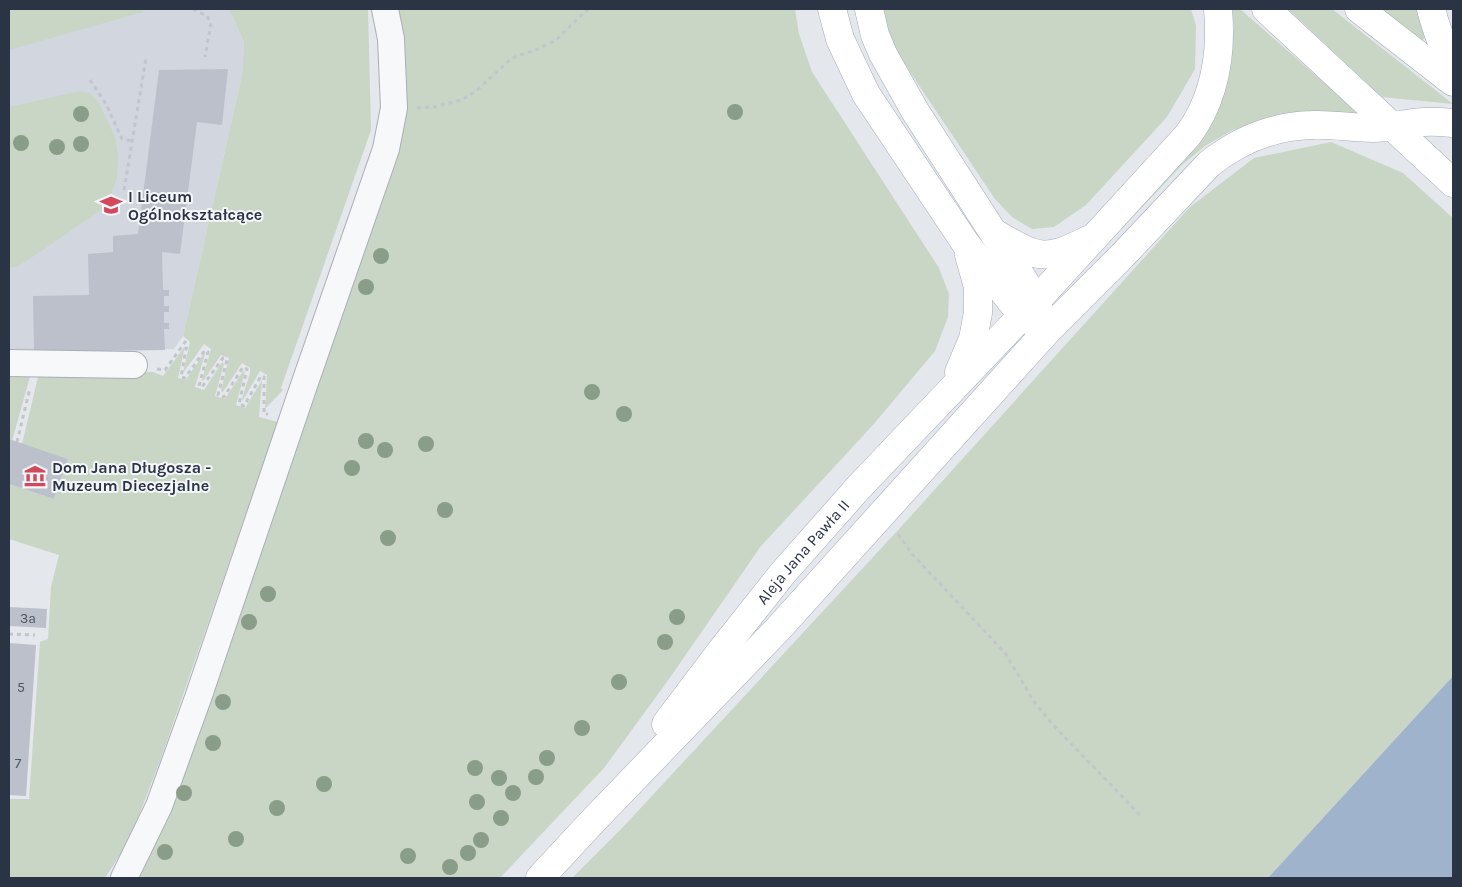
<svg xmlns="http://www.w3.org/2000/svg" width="1462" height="887" font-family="Karla,sans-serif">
  <rect width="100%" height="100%" fill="#e4e7ec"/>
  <path fill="#d2d6de" d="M9,9H229L244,42L242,75L183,336L174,349L9,352Z"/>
  <g fill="#c9d6c5">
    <path d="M9,9H142L143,12L9,50Z"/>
    <path d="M229,9H368L371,130L281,388L283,390L265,409L267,375L260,371L243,400L242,399L250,373V368L242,363L223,392L221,391L229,358L221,355L203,381L202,380L211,349L204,344L183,373L190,342L183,336L242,75L244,42Z"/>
    <path d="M398,9H795L799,34L812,72L939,268L949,294L948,317L935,351L873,425L761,546L669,679L604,768L500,878H135L396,154Z"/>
    <path d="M878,9H1191L1196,26L1195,69L1167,117L1086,205L1054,227L1032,229L1012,217L995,199L896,51Z"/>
    <path d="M1230,9H1240L1363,117L1312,112L1274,116L1231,131L1205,146L1183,164L1114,237L1108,231L1221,95L1229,74L1234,26Z"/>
    <path d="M1288,9H1332L1453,104L1382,97Z"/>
    <path d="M1381,9H1418L1425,38L1420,41Z"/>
    <path d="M80,91L90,93L98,101L115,137L118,156L117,178L110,197L101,210L28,260L15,267L9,268V107Z"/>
    <path d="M1331,142L1403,173L1453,218V676L1268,878H572L625,825L900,528L1190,207L1254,158Z"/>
    <path d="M185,346L178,378L186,380L204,353L205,354L195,387L204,390L222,362L224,364L215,396L225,399L243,371H245L236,405L245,408L262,380L259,417L278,422L161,758L129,841L105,878H9V799H29L40,642L48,639L51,587L59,555L9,539V484L54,499L68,459L22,444L39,373L153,372L163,376Z"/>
    <path d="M9,373H31L12,441L9,439Z"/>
  </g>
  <path fill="#9fb4cc" d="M1453,676V878H1268Z"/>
  <g fill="#bbc0ca">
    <path d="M228,69L222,125L197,122L180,254L162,252L163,290H169V296H164V306H169V312H164V323H169V329H164L165,350L34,352L33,296L89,295L88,254L113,252V236L138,234L159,70Z"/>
    <path d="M9,439L68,459L54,499L9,484Z"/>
    <path d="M9,607L47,609L46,628L9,626Z"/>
    <path d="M9,643L36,645L26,796L9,795Z"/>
  </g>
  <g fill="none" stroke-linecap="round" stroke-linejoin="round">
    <g stroke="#a9aeb7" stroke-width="28">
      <g id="minor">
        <path d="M9,363L134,365"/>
        <path d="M124,878L159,806L198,698L301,394L386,149L394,108L391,39L385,9"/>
      </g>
    </g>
    <g stroke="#a3abb8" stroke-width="29">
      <g id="major">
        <path d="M832,9L840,39L866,94L966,244L1022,315L1037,325"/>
        <path d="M869,9L875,35L883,54L915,111L1018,271L1036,301L1041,316"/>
        <path d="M1266,9L1453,183"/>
        <path d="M1359,9L1453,82"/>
        <path d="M1431,9C1436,28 1442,47 1453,64"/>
        <path d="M996,234C1009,241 1024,252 1039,254C1056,257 1073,247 1088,240"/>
        <path d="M959,372L973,339L978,313V287L969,255"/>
        <path id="s1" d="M666,724L718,655L782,574L859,487L1036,301L1188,135C1215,98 1222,54 1218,9"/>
        <path d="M540,878L591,823L778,629L1047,331L1122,256L1209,164C1239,140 1274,126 1312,125C1332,124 1353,128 1373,128C1390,128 1406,123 1423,122C1433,121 1443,122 1453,123"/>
      </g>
    </g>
    <g stroke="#c2c5cb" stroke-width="3" stroke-dasharray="4 4" stroke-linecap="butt">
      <path d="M193,9L207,16L211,23L205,57"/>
      <path d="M90,80L106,104L122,139L132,141"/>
      <path d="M417,108L434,107L461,100L475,92L512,58L538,49L556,40L588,9"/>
      <path d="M124,190L146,58"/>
      <path d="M157,369L165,370L185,342L187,344L181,377L185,378L205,350L208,352L199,386L202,387L223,358L227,360L218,395L224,397L243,367L247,369L239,404L244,406L261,376L264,377V414H268"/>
      <path d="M17,442L30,388"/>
      <path d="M898,534L913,555L1005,653L1035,703L1053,725L1142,817"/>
      <path d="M9,634L35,635"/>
    </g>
    <use href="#minor" stroke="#f7f8fa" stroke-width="26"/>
    <use href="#major" stroke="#fff" stroke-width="28"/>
  </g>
  <g fill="#899d89">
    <circle cx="735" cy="112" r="8"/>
    <circle cx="81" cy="114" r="8"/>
    <circle cx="21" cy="143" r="8"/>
    <circle cx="81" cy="144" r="8"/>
    <circle cx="57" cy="147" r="8"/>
    <circle cx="381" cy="256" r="8"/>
    <circle cx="366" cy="287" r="8"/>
    <circle cx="592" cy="392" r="8"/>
    <circle cx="624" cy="414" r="8"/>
    <circle cx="366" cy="441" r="8"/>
    <circle cx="426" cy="444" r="8"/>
    <circle cx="385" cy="450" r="8"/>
    <circle cx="352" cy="468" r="8"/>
    <circle cx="445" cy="510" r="8"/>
    <circle cx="388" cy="538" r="8"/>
    <circle cx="268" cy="594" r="8"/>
    <circle cx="677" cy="617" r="8"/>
    <circle cx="249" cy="622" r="8"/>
    <circle cx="665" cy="642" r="8"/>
    <circle cx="619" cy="682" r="8"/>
    <circle cx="223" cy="702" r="8"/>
    <circle cx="582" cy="728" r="8"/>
    <circle cx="213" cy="743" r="8"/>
    <circle cx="547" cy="758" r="8"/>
    <circle cx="475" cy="768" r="8"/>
    <circle cx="536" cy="777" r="8"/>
    <circle cx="499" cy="778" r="8"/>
    <circle cx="324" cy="784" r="8"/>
    <circle cx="184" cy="793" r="8"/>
    <circle cx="513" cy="793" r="8"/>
    <circle cx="477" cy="802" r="8"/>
    <circle cx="277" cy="808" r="8"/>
    <circle cx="501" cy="818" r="8"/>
    <circle cx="236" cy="839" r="8"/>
    <circle cx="481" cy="840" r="8"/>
    <circle cx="165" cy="852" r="8"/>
    <circle cx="468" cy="853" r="8"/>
    <circle cx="408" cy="856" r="8"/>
    <circle cx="450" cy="867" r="8"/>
  </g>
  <defs>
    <g id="school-bare" transform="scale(1.725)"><path d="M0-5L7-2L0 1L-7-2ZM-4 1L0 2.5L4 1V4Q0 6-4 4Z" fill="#d1495b" stroke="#f4f6f9" stroke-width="2.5" paint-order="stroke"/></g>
    <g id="museum-bare" transform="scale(1.725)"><path d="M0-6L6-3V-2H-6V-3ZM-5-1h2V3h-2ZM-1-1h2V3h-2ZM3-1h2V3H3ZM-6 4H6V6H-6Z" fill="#d1495b" stroke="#f4f6f9" stroke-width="2.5" paint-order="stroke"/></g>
  </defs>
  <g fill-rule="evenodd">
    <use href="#school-bare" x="111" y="205"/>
    <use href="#museum-bare" x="35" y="476"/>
  </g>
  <g text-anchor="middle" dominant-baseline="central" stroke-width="4" stroke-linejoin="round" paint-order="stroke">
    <g font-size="14" fill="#4f5766">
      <text x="28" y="618">3a</text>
      <text x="21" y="687">5</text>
      <text x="18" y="763">7</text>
    </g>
    <g font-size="16" font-weight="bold" fill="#2b3445" stroke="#f4f6f9" text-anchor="start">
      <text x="128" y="196">I Liceum<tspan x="128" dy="18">Ogólnokształcące</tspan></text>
      <text x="52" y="467">Dom Jana Długosza -<tspan x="52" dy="18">Muzeum Diecezjalne</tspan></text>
    </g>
    <g font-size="16" fill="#2b3445" stroke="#f4f6f9">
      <text stroke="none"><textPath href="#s1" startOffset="220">Aleja Jana Pawła II</textPath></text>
    </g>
  </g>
  <rect width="1462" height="887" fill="none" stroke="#2b3445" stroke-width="20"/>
</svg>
